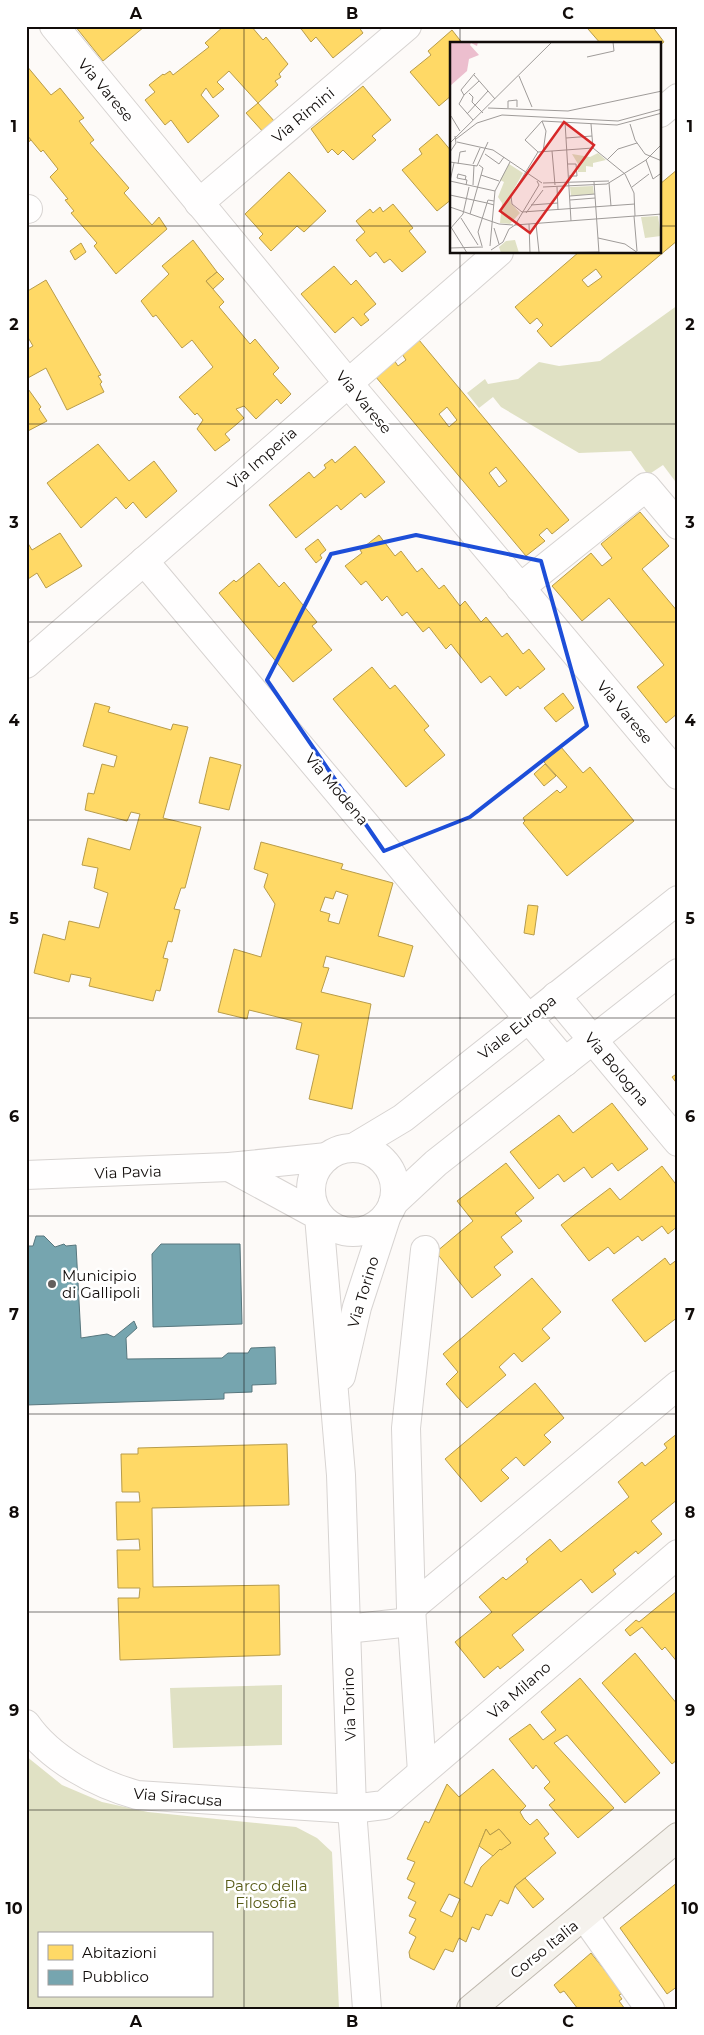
<svg xmlns="http://www.w3.org/2000/svg" width="704" height="2035" font-family="Montserrat,sans-serif">
  <rect width="100%" height="100%" fill="#fdfaf8"/>
  <g fill="#e0e1c4" fill-rule="evenodd">
    <path d="M678,305V485L663,465L648,475L631,451L579,453L501,407L493,397L479,408L467,393L485,379L488,384L518,379L539,362L559,366L600,361Z"/>
    <path d="M282,1685V1745L173,1748L170,1688Z"/>
    <path d="M26,1756L62,1785L102,1802L148,1812L296,1827L317,1838L332,1852L339,2009H26ZM39,1934H211V1996H39Z"/>
  </g>
  <g fill="#ffd966" stroke="#b89c4a" fill-rule="evenodd">
    <path d="M75,26H144V27L103,61Z"/>
    <path d="M224,26H251L263,40L266,37L288,64L279,74L281,77L275,81L278,85L258,103L229,71L217,82L224,89L213,98L206,88L201,95L219,116L188,143L171,120L165,125L145,100L155,92L149,85L163,74L164,75L170,71L173,75L209,47L205,43Z"/>
    <path d="M299,26H358L363,33L333,58L316,37L311,42Z"/>
    <path d="M591,26H652L664,42L660,45L601,44L588,29Z"/>
    <path d="M452,30L463,44H452V95L439,106L410,72L431,55L428,51Z"/>
    <path d="M26,65L51,95L60,88L84,118L79,121L94,140L90,143L129,188L124,193L152,225L159,217L167,229L116,274L94,246L97,243L71,213L74,211L65,200L68,199L50,177L58,169L43,150L41,152L26,134Z"/>
    <path d="M363,86L391,120L372,136L376,140L353,160L343,150L338,155L332,149L328,153L311,129Z"/>
    <path d="M258,103L275,122L264,133L246,113Z"/>
    <path d="M26,134L31,140L26,144Z"/>
    <path d="M437,134L452,152V199L437,211L402,170L422,154L419,149Z"/>
    <path d="M678,169V240L551,347L537,331L543,325L537,318L530,324L515,307L579,252H660V184ZM596,269L602,277L588,287L582,280Z"/>
    <path d="M289,172L326,211L304,232L297,226L271,251L259,238L263,234L245,214Z"/>
    <path d="M393,204L413,228L409,231L426,252L402,272L390,259L384,263L376,252L370,257L356,240L365,232L356,221L370,209L373,213L380,207L383,212Z"/>
    <path d="M193,240L217,272L206,281L224,302L219,307L250,344L255,339L279,368L273,374L291,394L281,404L277,399L256,419L244,406L236,409L244,418L225,434L230,440L215,451L197,429L203,420L197,413L195,415L179,397L213,367L192,340L182,348L156,315L153,317L141,301L169,274L162,266Z"/>
    <path d="M81,243L86,252L75,260L70,251Z"/>
    <path d="M334,266L351,285L356,280L376,304L364,314L369,320L361,326L353,317L335,333L301,294Z"/>
    <path d="M217,272L224,279L213,289L206,281Z"/>
    <path d="M46,280L101,375L98,376L102,382L100,384L104,392L67,410L46,368L26,379V350L33,346L26,334V292Z"/>
    <path d="M419,340L569,520L552,534L547,528L539,535L545,541L526,556L375,376L394,360L398,366L406,360L402,354ZM447,407L457,420L449,427L439,414ZM496,467L507,481L499,487L489,473Z"/>
    <path d="M26,386L41,407L39,409L47,421L26,432Z"/>
    <path d="M98,444L129,481L154,461L177,491L146,518L133,502L126,509L116,497L81,528L47,483Z"/>
    <path d="M355,446L385,482L365,498L361,493L341,510L337,505L296,538L269,505L309,472L314,478L326,468L324,465L332,459L335,463Z"/>
    <path d="M640,512L669,546L642,569L678,612V713L666,723L637,687L664,665L609,598L582,621L552,586L591,553L602,566L612,558L601,544Z"/>
    <path d="M60,533L82,566L46,588L37,573L28,579L26,576V540L32,550Z"/>
    <path d="M379,535L395,556L401,551L417,572L422,568L439,589L444,585L460,606L465,601L481,622L486,617L502,637L507,633L523,654L529,649L545,669L520,689L518,686L506,696L490,676L481,683L451,644L446,649L429,627L423,632L407,612L402,616L387,596L382,601L366,581L361,585L345,566L362,553L360,550Z"/>
    <path d="M318,539L326,550L320,555L322,558L316,563L305,549Z"/>
    <path d="M259,563L279,587L284,582L317,622L312,626L332,650L293,682L219,593L234,580L236,582Z"/>
    <path d="M372,667L390,689L395,685L429,726L424,730L445,755L406,787L333,699Z"/>
    <path d="M563,693L574,708L556,722L544,708Z"/>
    <path d="M95,703L110,707L108,712L171,730L173,724L188,727L163,818L201,827L185,888H181L174,909L180,910L172,942L168,941L163,958L168,959L160,991L156,990L153,1001L89,986L91,978L71,974L69,982L34,973L43,934L65,940L69,921L99,928L108,893L94,888L98,868L82,865L88,838L130,850L140,814L131,812L127,821L85,810L88,793L94,794L102,764L114,767L117,756L83,746Z"/>
    <path d="M561,747L583,773L590,767L634,821L567,876L523,823L525,821L523,818L557,790L560,793L567,787L544,762Z"/>
    <path d="M210,757L241,765L229,810L199,803Z"/>
    <path d="M545,764L556,776L544,786L534,774Z"/>
    <path d="M261,842L343,864L341,869L393,883L378,936L413,946L404,977L326,956L323,967L329,968L321,992L371,1004L352,1109L309,1099L319,1055L296,1049L302,1023L249,1010L247,1019L218,1012L234,949L261,957L275,904L264,887L268,874L254,869ZM336,891L348,895L339,924L328,921L330,914L320,911L325,897L333,899Z"/>
    <path d="M528,905L538,906L534,935L524,933Z"/>
    <path d="M678,1073V1085L672,1077Z"/>
    <path d="M612,1103L648,1149L618,1171L612,1163L592,1178L584,1167L564,1182L558,1174L539,1189L510,1152L559,1115L573,1133Z"/>
    <path d="M506,1163L534,1198L515,1213L522,1221L501,1237L513,1252L494,1267L501,1275L472,1298L436,1252L473,1221L457,1201Z"/>
    <path d="M662,1166L678,1187V1226L668,1234L662,1226L642,1241L638,1236L614,1254L608,1247L589,1261L561,1225L610,1188L620,1200Z"/>
    <path d="M665,1258L670,1265L678,1259V1317L645,1342L612,1300Z"/>
    <path d="M532,1278L561,1312L542,1329L550,1338L522,1362L514,1353L499,1367L506,1375L467,1408L446,1384L458,1372L443,1354Z"/>
    <path d="M535,1383L564,1418L544,1435L551,1442L524,1466L516,1457L501,1470L509,1478L481,1502L445,1459Z"/>
    <path d="M678,1433V1499L651,1521L662,1534L638,1554L636,1551L613,1570L616,1574L592,1593L581,1579L512,1635L524,1650L500,1669L498,1666L484,1678L455,1642L492,1612L479,1597L503,1577L506,1580L528,1562L526,1559L550,1539L561,1552L629,1497L618,1482L642,1462L645,1466L667,1448L664,1444Z"/>
    <path d="M287,1444L289,1505L152,1508L153,1587L279,1585L280,1655L120,1660L118,1598H139L140,1588H118L117,1550H140L139,1539L117,1540L116,1502H140L139,1492H122L121,1454H138V1448Z"/>
    <path d="M677,1591L678,1592V1663L665,1647L662,1650L642,1627L630,1636L625,1630L636,1620L639,1622Z"/>
    <path d="M635,1653L678,1705V1759L672,1764L602,1683Z"/>
    <path d="M580,1678L660,1773L625,1803L567,1735L554,1743L614,1808L578,1838L549,1805L555,1800L544,1788L550,1782L536,1765L533,1769L509,1739L530,1724L543,1740L556,1730L541,1712Z"/>
    <path d="M493,1769L526,1806L520,1812L524,1819L530,1825L537,1819L549,1834L544,1838L556,1853L515,1886L508,1904L500,1900L492,1916L486,1914L479,1930L472,1927L466,1942L459,1938L453,1952L445,1949L434,1970L410,1958L409,1952L416,1937L409,1933L416,1919L409,1916L416,1902L408,1898L415,1883L407,1879L415,1862L407,1859L425,1821L429,1823L447,1784L459,1797ZM486,1829L490,1835L499,1829L511,1843L501,1850L500,1849L481,1867L472,1887L464,1883ZM449,1894L460,1899L452,1917L440,1911Z"/>
    <path d="M486,1829L490,1835L499,1829L511,1843L501,1850L500,1849L493,1856L479,1846Z"/>
    <path d="M525,1878L544,1899L533,1908L515,1886Z"/>
    <path d="M678,1882V1986L667,1994L620,1928Z"/>
    <path d="M591,1953L623,1993L619,1995L622,1999L619,2001L625,2009H578L564,1991L560,1993L554,1985Z"/>
  </g>
  <g fill="#76a5af" stroke="#58777e">
    <path d="M36,1236H44L55,1247L64,1244L66,1246L76,1245L81,1338L107,1334L114,1337L134,1321L137,1328L126,1338L127,1359L222,1358L228,1353H248L251,1348L275,1347L276,1384L252,1385V1392L224,1393V1399L26,1405V1246H33Z"/>
    <path d="M161,1244H240L242,1324L153,1327L152,1254Z"/>
  </g>
  <g fill="none" stroke-linecap="round" stroke-linejoin="round">
    <g stroke="#d7d3d1" stroke-width="30">
      <g id="minor">
        <path d="M54,26L348,383L678,775"/>
        <path d="M660,113L678,98"/>
        <path d="M199,203L407,26"/>
        <path d="M26,209H28"/>
        <path d="M144,561L565,1062"/>
        <path d="M520,588L646,487L678,525"/>
        <path d="M26,664L499,252"/>
        <path d="M556,996L678,1142"/>
        <circle cx="353" cy="1190" r="42"/>
        <path d="M353,1148L403,1118L678,900"/>
        <path d="M229,1167L319,1216L341,1475L352,1809L367,2009"/>
        <path d="M26,1175L229,1167L327,1157"/>
        <path d="M393,1203L436,1163L678,973"/>
        <path d="M341,1376L357,1307L387,1215"/>
        <path d="M411,1608L678,1385"/>
        <path d="M346,1629L411,1622"/>
        <path d="M26,1724C50,1759 97,1784 137,1795L352,1809L384,1805L678,1554"/>
        <path d="M422,1772L411,1608L406,1428L425,1250"/>
        <path d="M584,1916L650,2009"/>
      </g>
    </g>
    <g stroke="#bfb9af" stroke-width="30">
      <path id="major" d="M471,2009L678,1837"/>
    </g>
    <use href="#minor" stroke="#fffefe" stroke-width="28"/>
    <use href="#major" stroke="#f5f2ed" stroke-width="28"/>
  </g>
  <path fill="none" stroke="#1d4ed8" stroke-width="4" stroke-linejoin="round" d="M416,535L541,561L587,726L470,817L384,851L267,680L331,554Z"/>
  <path fill="none" stroke="#110c0a" stroke-width="1" stroke-opacity="0.55" d="M244,26V2009M460,26V44M26,226H452M660,226H678M460,252V2009M26,424H678M26,622H678M26,820H678M26,1018H678M26,1216H678M26,1414H678M26,1612H678M26,1810H678"/>
  <circle fill="#645f5d" stroke="#fff" stroke-width="2" cx="52" cy="1284" r="5"/>
  <g text-anchor="middle" dominant-baseline="central" stroke-width="5" stroke-linejoin="round" paint-order="stroke">
    <g font-size="15" fill="#110c0a" stroke="#fff">
      <text transform="translate(106 90) rotate(50)">Via Varese</text>
      <text transform="translate(303 115) rotate(-40)">Via Rimini</text>
      <text transform="translate(364 402) rotate(50)">Via Varese</text>
      <text transform="translate(262 458) rotate(-41)">Via Imperia</text>
      <text transform="translate(625 712) rotate(50)">Via Varese</text>
      <text transform="translate(337 789) rotate(50)">Via Modena</text>
      <text transform="translate(517 1027) rotate(-38)">Viale Europa</text>
      <text transform="translate(617 1069) rotate(50)">Via Bologna</text>
      <text transform="translate(128 1172) rotate(-2)">Via Pavia</text>
      <text transform="translate(363 1292) rotate(-73)">Via Torino</text>
      <text transform="translate(519 1690) rotate(-41)">Via Milano</text>
      <text transform="translate(349 1704) rotate(-92)">Via Torino</text>
      <text transform="translate(178 1797) rotate(5)">Via Siracusa</text>
      <text transform="translate(544 1949) rotate(-39)">Corso Italia</text>
    </g>
    <g font-size="15" fill="#110c0a" stroke="#fff" text-anchor="start">
      <text x="62" y="1275">Municipio<tspan x="62" dy="17">di Gallipoli</tspan></text>
    </g>
    <g font-size="15" fill="#585b17" stroke="#fff">
      <text x="266" y="1885">Parco della<tspan x="266" dy="17">Filosofia</tspan></text>
    </g>
  </g>
  <g transform="translate(450 42)">
    <rect width="211" height="211" fill="#fdfaf8"/>
    <path d="M148,111L156,118L143,121V125L136,124V130H128V122L122,112L140,115ZM59,122L73,131L60,154L61,161L70,171L60,182L50,181L52,161L48,155L54,140L50,138ZM143,144L144,152L121,154L120,145ZM208,174L211,194L195,196L191,175ZM65,198L69,211H51L49,205L56,199Z" fill="#e0e1c4"/>
    <path d="M0,0H28L27,4L21,1L20,3L29,13L19,17L17,29L0,44Z" fill="#ecbece"/>
    <path fill="none" stroke="#9f9b99" stroke-width="1" d="M137,15L164,9L163,0M24,33L45,57M69,34L82,65M19,51L23,55L22,60L33,71M14,53L29,39M38,66L118,69L212,49M58,66V59L67,58V65M17,72L38,49M1,74L10,89M23,78L9,62L14,53L11,48L25,31M92,79L167,83L212,71M92,79L96,89L93,110M115,80L121,179M141,82L143,106M180,82L185,98L195,112L212,119M116,96L142,94M6,97L27,81L52,73L168,79L212,67M7,100L43,108L92,141M0,101L102,0M143,106L175,132L184,151L185,174M102,109L105,143M0,110L6,101L5,94M88,110L61,154L62,162L72,170L185,162M88,110L143,106M88,110L75,98L92,79M35,112L49,122L54,115M157,118L168,107L187,101M196,118L203,137L210,132M0,120L27,124L38,100M8,122L10,110L16,109M23,122L30,106M118,122H126L127,134H119M31,133L49,139M15,138L16,134L8,132L7,136L17,138L16,143M0,139L45,149M0,139L4,121M144,140L149,211M93,141L159,139M159,141L161,164M23,143L24,123M93,145L157,142L196,118L212,102M107,145L108,168M182,145L199,132M0,153L37,161L28,190L32,204M120,154L145,152M120,158L145,156M44,163L37,161L38,158L44,159M81,163L108,161M0,165L49,182L63,183M76,171L93,148M20,172L33,126L29,123M184,174L187,209M11,176L28,203M79,182L80,211M86,182L89,210M65,183L89,143L87,139M1,185L17,211M44,186L49,202M0,187L13,172L19,145M148,196L175,202L188,211M40,204L45,149L60,120M0,206L33,205M41,208L53,200L59,187L65,183L212,172M84,211L149,210"/>
    <path fill="#d62828" fill-opacity="0.15" stroke="#d62828" stroke-width="2.5" d="M114,80L144,103L80,191L50,169Z"/>
    <rect width="211" height="211" fill="none" stroke="#110c0a" stroke-width="2.5"/>
  </g>
  <rect width="704" height="2035" fill="none" stroke="#ffffff" stroke-width="55"/>
  <rect x="38" y="1932" width="175" height="65" fill="#ffffff" stroke="#a09e9d"/>
  <rect x="48" y="1945" width="25" height="15" fill="#ffd966" stroke="#a09e9d"/>
  <text x="82" y="1958" font-size="15" fill="#110c0a">Abitazioni</text>
  <rect x="48" y="1970" width="25" height="15" fill="#76a5af" stroke="#a09e9d"/>
  <text x="82" y="1982" font-size="15" fill="#110c0a">Pubblico</text>
  <rect x="28" y="28" width="648" height="1980" fill="none" stroke="#110c0a" stroke-width="2"/>
  <g font-size="16" text-anchor="middle" font-weight="bold" fill="#110c0a">
    <text x="136" y="19">A</text>
    <text x="352" y="19">B</text>
    <text x="568" y="19">C</text>
    <text x="14" y="132">1</text>
    <text x="690" y="132">1</text>
    <text x="14" y="330">2</text>
    <text x="690" y="330">2</text>
    <text x="14" y="528">3</text>
    <text x="690" y="528">3</text>
    <text x="14" y="726">4</text>
    <text x="690" y="726">4</text>
    <text x="14" y="924">5</text>
    <text x="690" y="924">5</text>
    <text x="14" y="1122">6</text>
    <text x="690" y="1122">6</text>
    <text x="14" y="1320">7</text>
    <text x="690" y="1320">7</text>
    <text x="14" y="1518">8</text>
    <text x="690" y="1518">8</text>
    <text x="14" y="1716">9</text>
    <text x="690" y="1716">9</text>
    <text x="14" y="1914">10</text>
    <text x="690" y="1914">10</text>
    <text x="136" y="2027">A</text>
    <text x="352" y="2027">B</text>
    <text x="568" y="2027">C</text>
  </g>
</svg>
